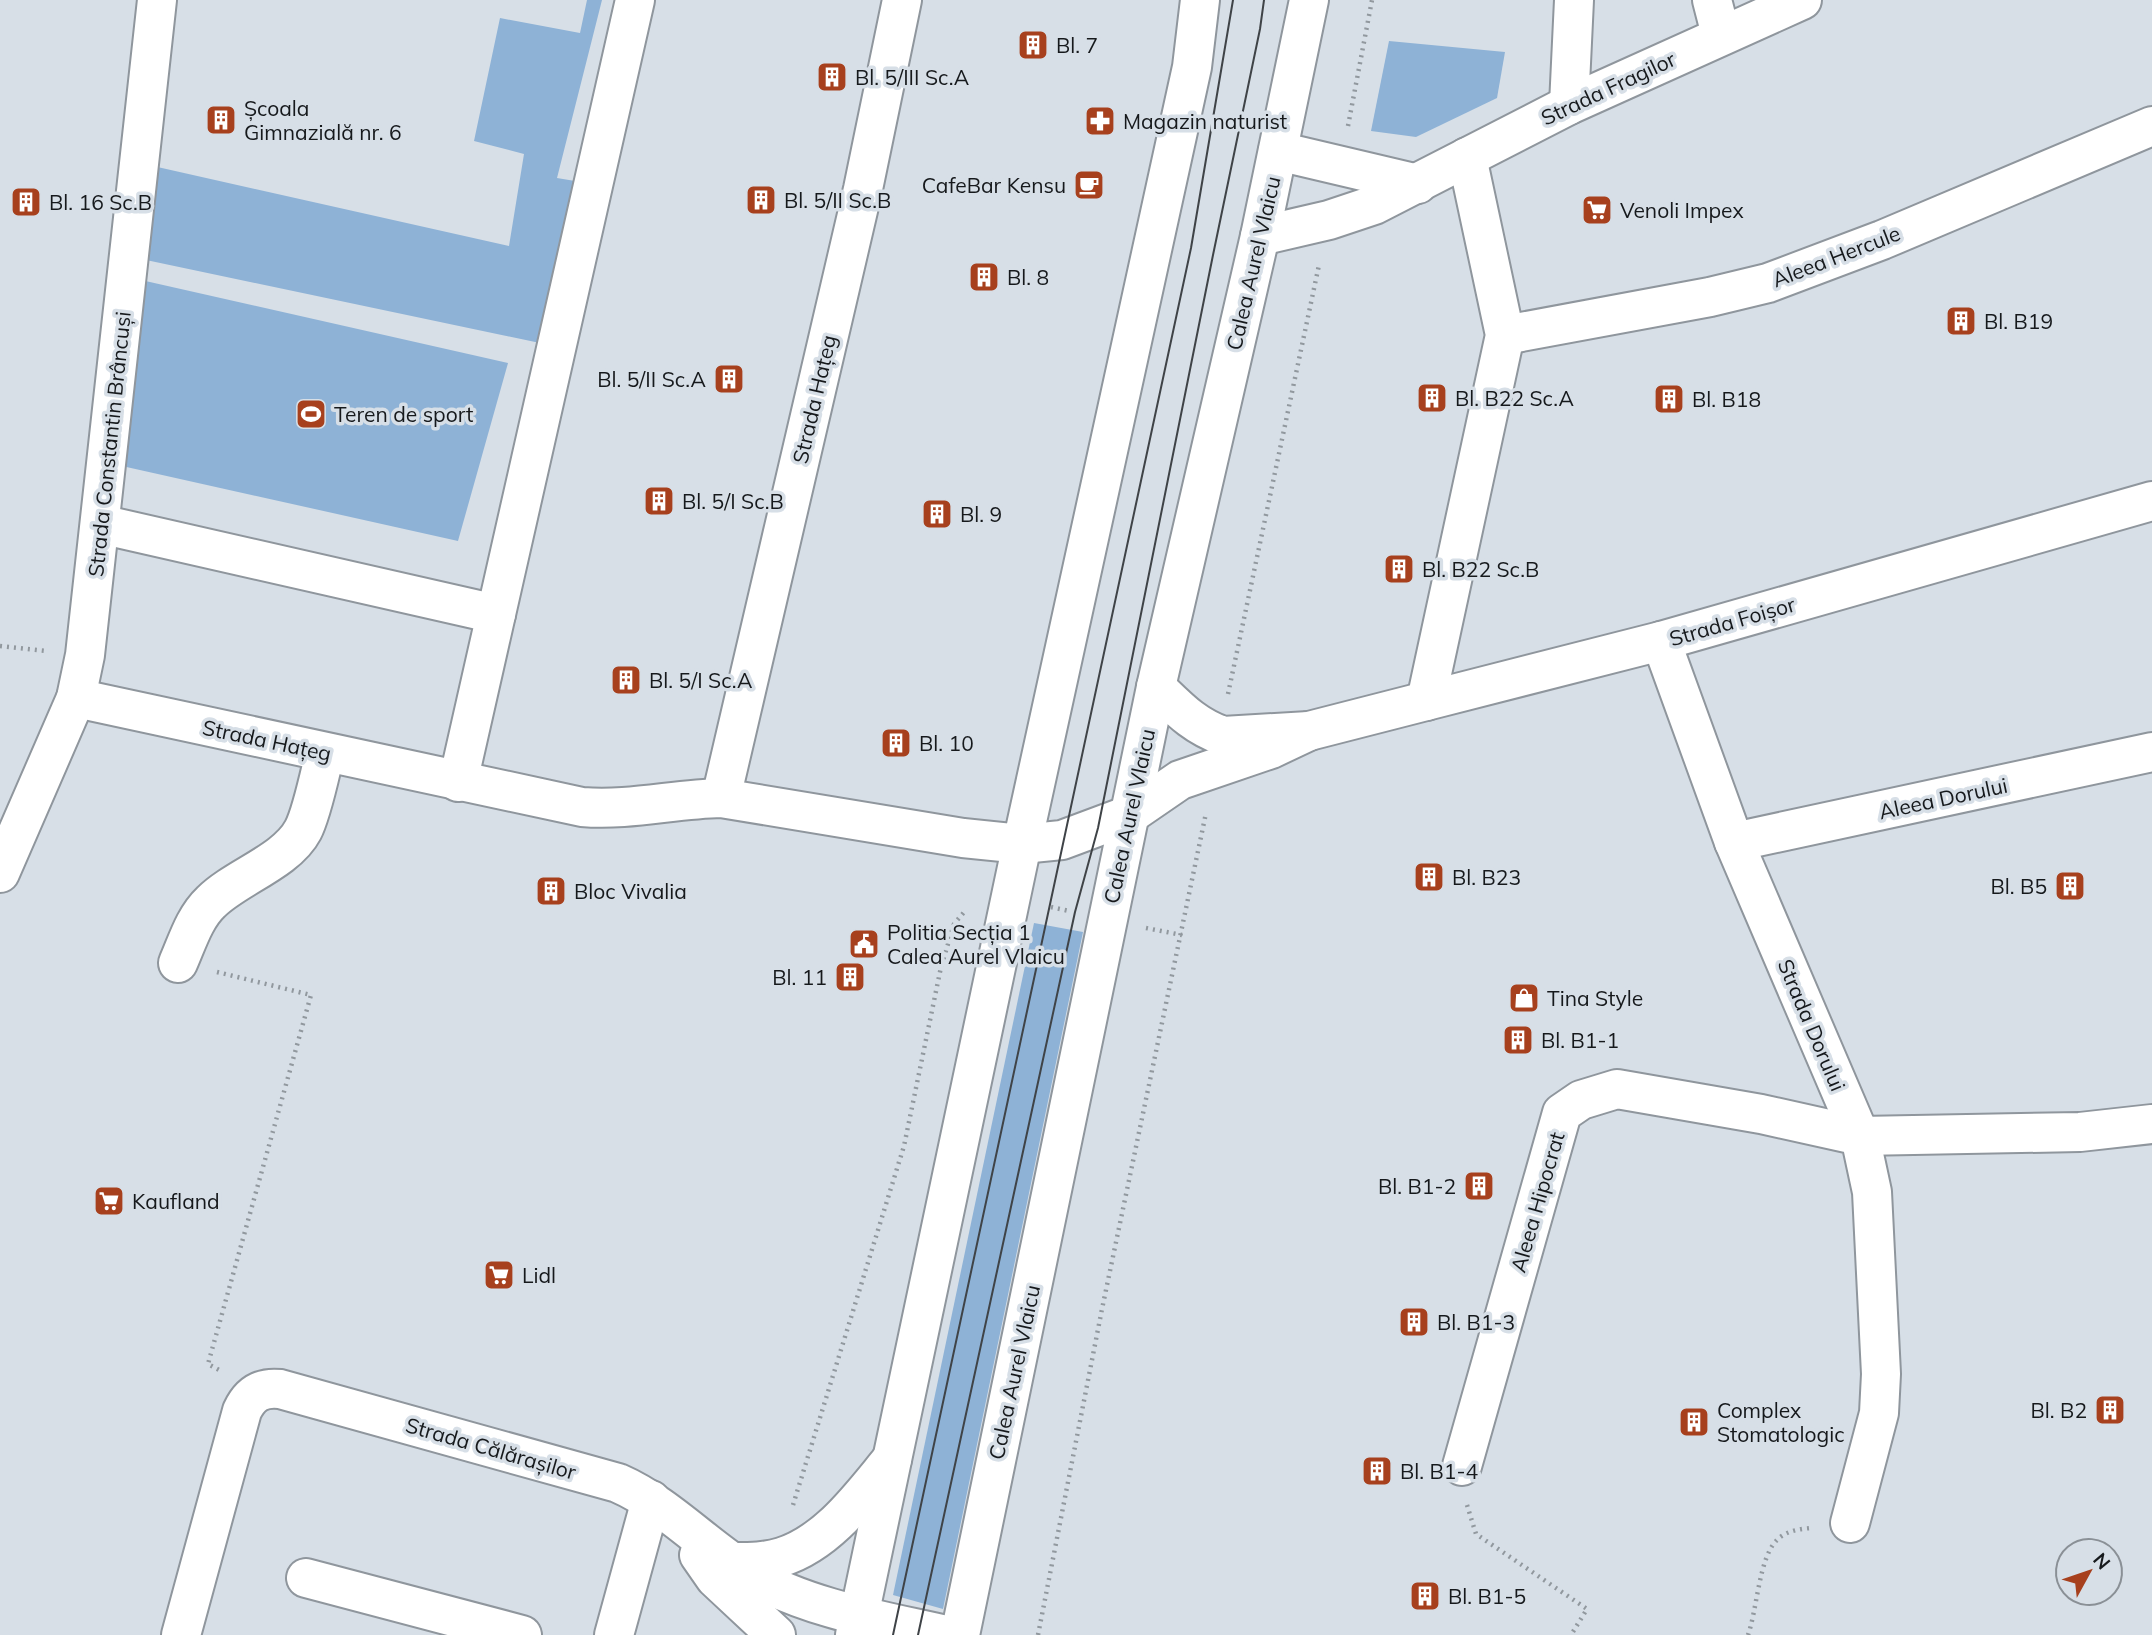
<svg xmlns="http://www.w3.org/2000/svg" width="2152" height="1635" font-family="Mulish,sans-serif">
  <rect width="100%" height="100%" fill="#d7dfe7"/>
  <g fill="#8eb2d6">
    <path d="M587,0H602L557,178L575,181L540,343L146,260L153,166L509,246L524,154L474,141L500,18L580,33Z"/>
    <path d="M1389,41L1505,52L1497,98L1416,137L1371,131Z"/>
    <path d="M141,280L508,363L458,541L122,466Z"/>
    <path d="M1034,923L1083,932L943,1609L893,1595Z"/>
  </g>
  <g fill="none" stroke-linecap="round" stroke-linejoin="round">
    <g stroke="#8f969d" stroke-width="42">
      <g id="minor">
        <path d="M1712,0L1721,35"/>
        <path d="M1569,105L1574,0"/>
        <path d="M1278,151L1418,184"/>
        <path d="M1260,236L1329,220L1374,205L1569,105L1802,0"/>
        <path d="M1505,335L1710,297L1768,283L1882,240L2152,126"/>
        <path d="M100,524L496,614"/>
        <path d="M1661,641L1734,842L1860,1136L2080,1132L2152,1124"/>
        <path d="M1156,687C1179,709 1193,725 1223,736L1309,731L1426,701L1661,641L2152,501"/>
        <path d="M76,698L582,807C629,811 674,799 721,798L963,838L1022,844L1062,840L1129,815L1180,780L1271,749L1309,731"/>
        <path d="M1426,701L1505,335L1467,157"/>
        <path d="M458,782L635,0"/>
        <path d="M721,798L863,189L902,0"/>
        <path d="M1734,842L2152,752"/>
        <path d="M0,873L76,698L85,655L157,0"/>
        <path d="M178,963C187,943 194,918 211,902C236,877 286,862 303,830C312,813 320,773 325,753"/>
        <path d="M1462,1466L1562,1113L1581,1100L1617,1089L1761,1114L1860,1136L1872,1192L1881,1374L1879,1413L1850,1523"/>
        <path d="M699,1555L715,1578L776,1635"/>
        <path d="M734,1562C750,1562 766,1562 782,1557C829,1542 862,1495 892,1459"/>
        <path d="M306,1578L522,1635"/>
        <path d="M181,1635L242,1411C250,1394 261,1387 280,1389L618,1483C668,1505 705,1547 751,1575C806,1608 884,1621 946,1635"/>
        <path d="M614,1635L651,1500"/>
      </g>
    </g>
    <g stroke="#8f969d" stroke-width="42">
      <g id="major">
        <path d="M855,1635L1022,844L1192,67L1200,0"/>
        <path d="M960,1635L1156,687L1260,236L1309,0"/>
      </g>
    </g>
    <g stroke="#91989e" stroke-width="4.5" stroke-dasharray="2 5" stroke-linecap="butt">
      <path d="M1348,126L1372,0"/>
      <path d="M0,646L46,651"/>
      <path d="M1228,694L1319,265"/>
      <path d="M1051,907L1069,911"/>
      <path d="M1146,928L1182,935"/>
      <path d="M217,972L311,995L208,1364L221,1371"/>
      <path d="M793,1505L904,1146L941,967L954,924L965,911"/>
      <path d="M1467,1505L1476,1534L1587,1609L1571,1635"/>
      <path d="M1038,1635L1102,1309L1206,813"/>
      <path d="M1748,1635C1757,1610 1759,1559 1776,1541C1785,1531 1799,1529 1811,1528"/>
    </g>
    <use href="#minor" stroke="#fff" stroke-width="38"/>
    <use href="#major" stroke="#fff" stroke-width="38"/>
    <g stroke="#3f4347" stroke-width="2">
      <path d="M893,1635L1191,248L1233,0"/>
      <path d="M918,1635L1075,912L1098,828L1213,255L1260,29L1264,0"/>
    </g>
  </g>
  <defs>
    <g id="building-square" transform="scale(1.575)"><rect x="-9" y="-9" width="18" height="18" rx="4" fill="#a7401d" stroke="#d7dfe7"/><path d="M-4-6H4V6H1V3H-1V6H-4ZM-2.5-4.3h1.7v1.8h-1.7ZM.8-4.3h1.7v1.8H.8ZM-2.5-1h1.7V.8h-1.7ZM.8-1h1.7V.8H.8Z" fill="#fff"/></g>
    <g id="pharmacy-square" transform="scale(1.575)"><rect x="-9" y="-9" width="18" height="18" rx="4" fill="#a7401d" stroke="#d7dfe7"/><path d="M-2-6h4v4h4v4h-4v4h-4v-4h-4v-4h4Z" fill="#fff"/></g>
    <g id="cafe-square" transform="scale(1.575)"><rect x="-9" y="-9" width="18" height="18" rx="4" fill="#a7401d" stroke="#d7dfe7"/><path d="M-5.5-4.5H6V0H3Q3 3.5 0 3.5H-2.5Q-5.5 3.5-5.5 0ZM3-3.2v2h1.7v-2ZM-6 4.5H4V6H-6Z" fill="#fff"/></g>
    <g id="supermarket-square" transform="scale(1.575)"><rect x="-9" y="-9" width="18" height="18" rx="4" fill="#a7401d" stroke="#d7dfe7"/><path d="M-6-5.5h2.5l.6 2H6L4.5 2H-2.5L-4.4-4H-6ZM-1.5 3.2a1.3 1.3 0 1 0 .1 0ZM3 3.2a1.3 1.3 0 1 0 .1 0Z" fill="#fff"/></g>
    <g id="stadium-square" transform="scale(1.575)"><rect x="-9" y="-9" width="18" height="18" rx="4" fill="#a7401d" stroke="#d7dfe7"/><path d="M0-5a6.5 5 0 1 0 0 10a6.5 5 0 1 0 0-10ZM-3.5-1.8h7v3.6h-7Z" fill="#fff"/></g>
    <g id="civic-square" transform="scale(1.575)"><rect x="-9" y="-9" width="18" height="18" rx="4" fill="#a7401d" stroke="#d7dfe7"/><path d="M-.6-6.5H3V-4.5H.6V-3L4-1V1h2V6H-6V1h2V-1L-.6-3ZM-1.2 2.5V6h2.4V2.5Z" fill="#fff"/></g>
    <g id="shop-square" transform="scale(1.575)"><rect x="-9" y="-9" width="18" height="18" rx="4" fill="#a7401d" stroke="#d7dfe7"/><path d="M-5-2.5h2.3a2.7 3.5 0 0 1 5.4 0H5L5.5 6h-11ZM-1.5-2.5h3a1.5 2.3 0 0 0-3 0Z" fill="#fff"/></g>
  </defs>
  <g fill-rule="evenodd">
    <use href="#building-square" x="1033" y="45"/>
    <use href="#building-square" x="832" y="77"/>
    <use href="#building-square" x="221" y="120"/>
    <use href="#pharmacy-square" x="1100" y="121"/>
    <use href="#cafe-square" x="1089" y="185"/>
    <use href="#building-square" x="761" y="200"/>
    <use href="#building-square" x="26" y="202"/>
    <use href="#supermarket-square" x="1597" y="210"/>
    <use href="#building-square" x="984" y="277"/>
    <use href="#building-square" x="1961" y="321"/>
    <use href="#building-square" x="729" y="379"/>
    <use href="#building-square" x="1432" y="398"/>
    <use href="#building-square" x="1669" y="399"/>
    <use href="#stadium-square" x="311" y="414"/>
    <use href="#building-square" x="659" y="501"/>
    <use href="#building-square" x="937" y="514"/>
    <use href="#building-square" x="1399" y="569"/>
    <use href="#building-square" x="626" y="680"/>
    <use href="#building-square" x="896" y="743"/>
    <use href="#building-square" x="1429" y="877"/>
    <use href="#building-square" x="2070" y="886"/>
    <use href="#building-square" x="551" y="891"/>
    <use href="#civic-square" x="864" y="944"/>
    <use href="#building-square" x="850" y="977"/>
    <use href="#shop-square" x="1524" y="998"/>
    <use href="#building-square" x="1518" y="1040"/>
    <use href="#building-square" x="1479" y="1186"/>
    <use href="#supermarket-square" x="109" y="1201"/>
    <use href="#supermarket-square" x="499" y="1275"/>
    <use href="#building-square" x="1414" y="1322"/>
    <use href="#building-square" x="2110" y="1410"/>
    <use href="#building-square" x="1694" y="1422"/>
    <use href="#building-square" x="1377" y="1471"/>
    <use href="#building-square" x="1425" y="1596"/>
  </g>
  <g text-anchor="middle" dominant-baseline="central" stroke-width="7" stroke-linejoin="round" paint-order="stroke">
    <g font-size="21" fill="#16191c" stroke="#d7dfe7" text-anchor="start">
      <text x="1056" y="45">Bl. 7</text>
      <text x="855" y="77">Bl. 5/III Sc.A</text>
      <text x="244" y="108">Școala<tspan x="244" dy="24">Gimnazială nr. 6</tspan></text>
      <text x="1123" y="121">Magazin naturist</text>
      <text x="1066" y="185" text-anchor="end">CafeBar Kensu</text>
      <text x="784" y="200">Bl. 5/II Sc.B</text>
      <text x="49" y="202">Bl. 16 Sc.B</text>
      <text x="1620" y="210">Venoli Impex</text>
      <text x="1007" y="277">Bl. 8</text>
      <text x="1984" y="321">Bl. B19</text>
      <text x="706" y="379" text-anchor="end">Bl. 5/II Sc.A</text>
      <text x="1455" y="398">Bl. B22 Sc.A</text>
      <text x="1692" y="399">Bl. B18</text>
      <text x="334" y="414">Teren de sport</text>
      <text x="682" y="501">Bl. 5/I Sc.B</text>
      <text x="960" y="514">Bl. 9</text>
      <text x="1422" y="569">Bl. B22 Sc.B</text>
      <text x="649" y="680">Bl. 5/I Sc.A</text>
      <text x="919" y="743">Bl. 10</text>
      <text x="1452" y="877">Bl. B23</text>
      <text x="2047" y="886" text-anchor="end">Bl. B5</text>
      <text x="574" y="891">Bloc Vivalia</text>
      <text x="887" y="932">Politia Secția 1<tspan x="887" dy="24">Calea Aurel Vlaicu</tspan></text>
      <text x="827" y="977" text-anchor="end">Bl. 11</text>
      <text x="1547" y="998">Tina Style</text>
      <text x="1541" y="1040">Bl. B1-1</text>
      <text x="1456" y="1186" text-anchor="end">Bl. B1-2</text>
      <text x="132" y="1201">Kaufland</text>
      <text x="522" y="1275">Lidl</text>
      <text x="1437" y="1322">Bl. B1-3</text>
      <text x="1717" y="1410">Complex<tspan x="1717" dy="24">Stomatologic</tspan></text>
      <text x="2087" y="1410" text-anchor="end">Bl. B2</text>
      <text x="1400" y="1471">Bl. B1-4</text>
      <text x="1448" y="1596">Bl. B1-5</text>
    </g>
    <g font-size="21" fill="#16191c" stroke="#d7dfe7">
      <text transform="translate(1608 88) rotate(-25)">Strada Fragilor</text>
      <text transform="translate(1836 256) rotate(-21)">Aleea Hercule</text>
      <text transform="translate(1253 263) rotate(-77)">Calea Aurel Vlaicu</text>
      <text transform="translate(814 399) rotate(-77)">Strada Hațeg</text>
      <text transform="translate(109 444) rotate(-84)">Strada Constantin Brâncuși</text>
      <text transform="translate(1732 621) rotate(-16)">Strada Foișor</text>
      <text transform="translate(267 740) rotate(12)">Strada Hațeg</text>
      <text transform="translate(1943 798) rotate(-12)">Aleea Dorului</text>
      <text transform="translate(1129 816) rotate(-78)">Calea Aurel Vlaicu</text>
      <text transform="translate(1812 1025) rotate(67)">Strada Dorului</text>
      <text transform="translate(1537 1202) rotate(-74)">Aleea Hipocrat</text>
      <text transform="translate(1014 1372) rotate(-78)">Calea Aurel Vlaicu</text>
      <text transform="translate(491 1448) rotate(16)">Strada Călărașilor</text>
    </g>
  </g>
  <g transform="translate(2089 1572) rotate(50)"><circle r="33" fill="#d7dfe7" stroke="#8a9096" stroke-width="2"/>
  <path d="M0-5L12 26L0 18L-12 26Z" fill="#a7401d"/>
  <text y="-10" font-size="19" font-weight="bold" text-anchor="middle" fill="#16191c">N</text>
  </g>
</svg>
